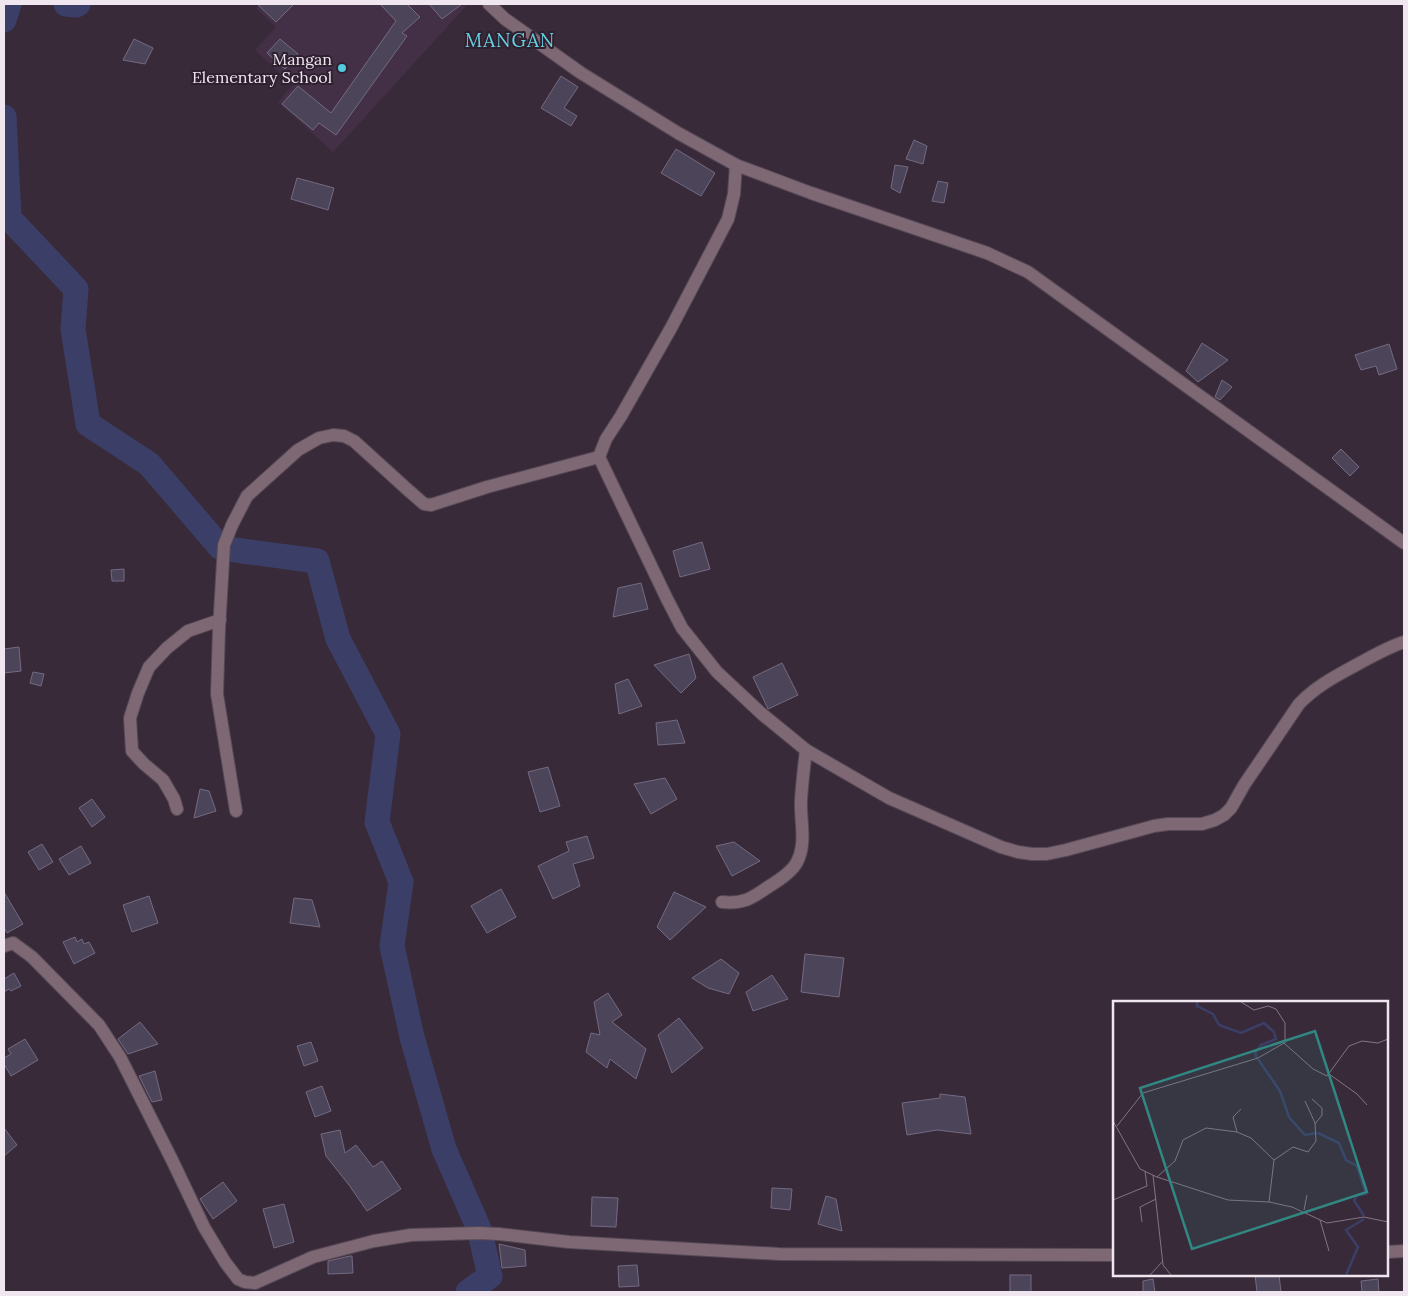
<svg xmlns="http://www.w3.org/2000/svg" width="1408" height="1296" font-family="Lora,serif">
  <rect width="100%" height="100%" fill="#392a3a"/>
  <path fill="#443046" d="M260,4H468L333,152L278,102L293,85L255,50L276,27L256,8Z"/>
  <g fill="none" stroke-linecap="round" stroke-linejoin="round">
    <g stroke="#3b3f67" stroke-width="25">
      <path d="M66,4L76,5L78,4"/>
      <path d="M4,20L9,4"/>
      <path d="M4,117L9,218L76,289L73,329L88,424L149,464L220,547"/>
      <path d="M228,549L317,561L338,639L388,734L377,822L401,882L392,946L412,1037L444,1149L479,1229"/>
      <path d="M468,1292L490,1276L481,1237"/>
    </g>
  </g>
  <g fill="#4c4459" stroke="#736b82">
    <path d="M257,4H294L276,22Z"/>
    <path d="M380,4H407L420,17L402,33L407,36L336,135L319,123L313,130L282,104L298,86L331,113L396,21Z"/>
    <path d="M429,4H462L442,19Z"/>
    <path d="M134,39L153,48L145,64L123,60Z"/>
    <path d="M280,39L298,54L285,69L267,53Z"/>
    <path d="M561,76L578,87L564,108L577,116L571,126L541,108Z"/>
    <path d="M914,140L927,146L923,164L906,159Z"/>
    <path d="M676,149L715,173L701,196L661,173Z"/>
    <path d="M895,165L908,167L900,193L891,188Z"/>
    <path d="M297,178L334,188L328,210L291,199Z"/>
    <path d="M938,181L948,183L944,203L932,201Z"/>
    <path d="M1202,343L1228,360L1198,382L1186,371Z"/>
    <path d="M1389,344L1397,369L1379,375L1376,366L1361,370L1355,355Z"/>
    <path d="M1222,380L1232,387L1220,400L1215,397Z"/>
    <path d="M1341,449L1359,467L1350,476L1332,458Z"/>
    <path d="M702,542L710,569L680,577L673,551Z"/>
    <path d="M124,569V581H112L111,570Z"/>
    <path d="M641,583L648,609L613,617L618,588Z"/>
    <path d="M19,647L21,671L4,673V649Z"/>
    <path d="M689,654L696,678L681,693L654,665Z"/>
    <path d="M782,663L798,695L768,709L753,677Z"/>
    <path d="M33,672L44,674L41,686L30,683Z"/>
    <path d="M628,679L642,706L619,714L615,684Z"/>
    <path d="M677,720L685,743L658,745L656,723Z"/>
    <path d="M548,767L560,806L540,812L528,772Z"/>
    <path d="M665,778L677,799L651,814L634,784Z"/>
    <path d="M200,789L209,791L216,811L194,818Z"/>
    <path d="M92,799L105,817L92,827L79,808Z"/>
    <path d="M587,836L594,858L573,864L580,886L553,899L538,866L569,851L566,842Z"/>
    <path d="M734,842L760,861L732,876L716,846Z"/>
    <path d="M42,844L53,862L39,870L28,852Z"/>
    <path d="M81,846L91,863L69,875L59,859Z"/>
    <path d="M501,889L516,917L487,933L471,906Z"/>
    <path d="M4,892L23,924L7,933L4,928Z"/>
    <path d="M674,892L706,907L670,940L657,927Z"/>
    <path d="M149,896L158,923L132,932L123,905Z"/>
    <path d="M294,898L312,900L320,927L290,923Z"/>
    <path d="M75,937L77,942L82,939L84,944L89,942L95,953L74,964L63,942Z"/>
    <path d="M805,954L844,958L839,997L801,992Z"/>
    <path d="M721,959L739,973L729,994L708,988L692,978Z"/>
    <path d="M14,973L21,986L11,991L9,989L4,992V979Z"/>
    <path d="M772,975L788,999L753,1011L746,992Z"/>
    <path d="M608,993L622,1015L612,1022L646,1049L636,1079L610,1059L607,1068L586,1052L591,1033L600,1035L594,1002Z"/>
    <path d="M679,1018L703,1048L672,1073L658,1035Z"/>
    <path d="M140,1022L158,1044L128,1054L118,1039Z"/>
    <path d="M25,1039L38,1060L11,1076L4,1064V1058L11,1054L8,1049Z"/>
    <path d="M311,1042L318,1061L304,1066L297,1046Z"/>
    <path d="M155,1071L162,1100L152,1102L139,1076Z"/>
    <path d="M322,1086L331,1111L315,1117L306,1092Z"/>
    <path d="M940,1094L965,1097L971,1134L937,1130L907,1135L902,1103L940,1098Z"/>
    <path d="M4,1128L17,1145L4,1156Z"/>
    <path d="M340,1130L345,1153L356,1145L373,1167L382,1161L401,1189L367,1211L349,1185L326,1156L321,1134Z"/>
    <path d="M223,1182L237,1201L213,1219L200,1199Z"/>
    <path d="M772,1188L792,1189L790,1210L771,1208Z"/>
    <path d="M826,1196L836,1199L842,1231L818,1224Z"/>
    <path d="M592,1197L618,1198L616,1227L591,1226Z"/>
    <path d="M284,1204L294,1242L274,1248L263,1209Z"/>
    <path d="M499,1244L525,1250L526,1266L502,1268Z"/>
    <path d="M350,1256H352L353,1273L328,1274V1261Z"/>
    <path d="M637,1265L639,1286L619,1287L618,1266Z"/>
    <rect x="1010" y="1275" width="21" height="17"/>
    <path d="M1255,1275H1279L1281,1292H1257Z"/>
    <path d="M1153,1279L1155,1292H1143V1281Z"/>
    <path d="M1378,1279L1379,1292H1362L1361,1281Z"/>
  </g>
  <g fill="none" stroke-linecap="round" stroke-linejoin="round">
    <g stroke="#564857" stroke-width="14">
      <g id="minor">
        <path d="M736,165L734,194L728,219L671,328L621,416L606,439L599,457L667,599L682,628L717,672L762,714L806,750L889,798L1001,847L1018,852L1032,854H1047L1066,850L1154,826L1168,824H1202L1215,820L1224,815L1231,808L1244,785L1299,704C1316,686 1336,676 1358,664C1373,656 1388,647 1404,642"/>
        <path d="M177,809L174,799L163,780L144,764L132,751L130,718L138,693L149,667L167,648L188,631L220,620"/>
        <path d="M236,811L217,694L219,629L224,545L232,525L247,496L298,450L319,438L333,435L344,436L354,441L408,490L424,504L431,505L487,487L599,457"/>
        <path d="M722,902C743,904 751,899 768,887C778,881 792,872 797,862C807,843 800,821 801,800C802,784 804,767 806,750"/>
        <path d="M4,946L13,943L32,957L99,1025L120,1057L172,1160L204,1227L225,1262L238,1279L245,1282L255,1283L313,1257L374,1241L411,1235L479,1233L499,1234L569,1242L779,1254L1114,1255"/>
        <path d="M1387,1252L1404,1251"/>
      </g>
    </g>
    <g stroke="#564857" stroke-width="14">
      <path id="tertiary" d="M489,4L505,19L581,73L678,133L736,165L811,193L987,253L1028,272L1404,543"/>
    </g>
    <use href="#minor" stroke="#7d6873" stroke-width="12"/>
    <use href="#tertiary" stroke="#7d6873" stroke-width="12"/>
  </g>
  <circle fill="#54cade" stroke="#2f2030" stroke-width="2" cx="342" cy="68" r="5"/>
  <g text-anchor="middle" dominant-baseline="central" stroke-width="4" stroke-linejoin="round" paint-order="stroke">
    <g font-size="16" fill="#f0e6f0" stroke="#2f2030" text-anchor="end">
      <text x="332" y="59">Mangan<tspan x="332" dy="18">Elementary School</tspan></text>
    </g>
    <g font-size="19" letter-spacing="1" fill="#67d0e2" stroke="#2f2030">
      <text x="510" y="40">MANGAN</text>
    </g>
  </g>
  <g transform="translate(1113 1001)">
    <rect width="275" height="275" fill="#392a3a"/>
    <path fill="none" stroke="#3b3f67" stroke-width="2.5" d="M84,1V5L100,13L106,24L128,32L151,22L161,31L163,38L148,44L142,52L144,57M145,58L167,90L176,116L192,134L204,132M205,132L226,142L233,159L244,165L253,193L245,194L241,199L251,215M233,274L245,246L233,229L251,218"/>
    <path fill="none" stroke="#827583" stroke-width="1" d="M128,1L141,9L155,5L163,8L172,22V42M216,73L244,93L254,104M199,98L209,107V114L202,123M0,120L27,168L44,176L115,199L156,201L179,206L214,222L251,216L275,221M4,125L30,92L145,57L171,42L200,68L214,75L236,45L249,40L265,42L275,38M124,131L120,116L128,108M40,174L50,264L58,274M44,176L62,160L70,139L93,127L124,131L138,137L161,159M0,199L34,185L32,170M156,201L161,159L180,146L195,151L203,140L202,122L192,100M191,209L194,194M207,219L216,250M29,221L27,206L43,198M37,274L50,260"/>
    <path fill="#318782" fill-opacity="0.15" stroke="#318782" stroke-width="2.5" d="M202,30L254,191L79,248L27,87Z"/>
    <rect width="275" height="275" fill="none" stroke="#f0e6f0" stroke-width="2.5"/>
  </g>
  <rect width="1408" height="1296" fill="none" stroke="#f0e6f0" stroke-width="10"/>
</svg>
